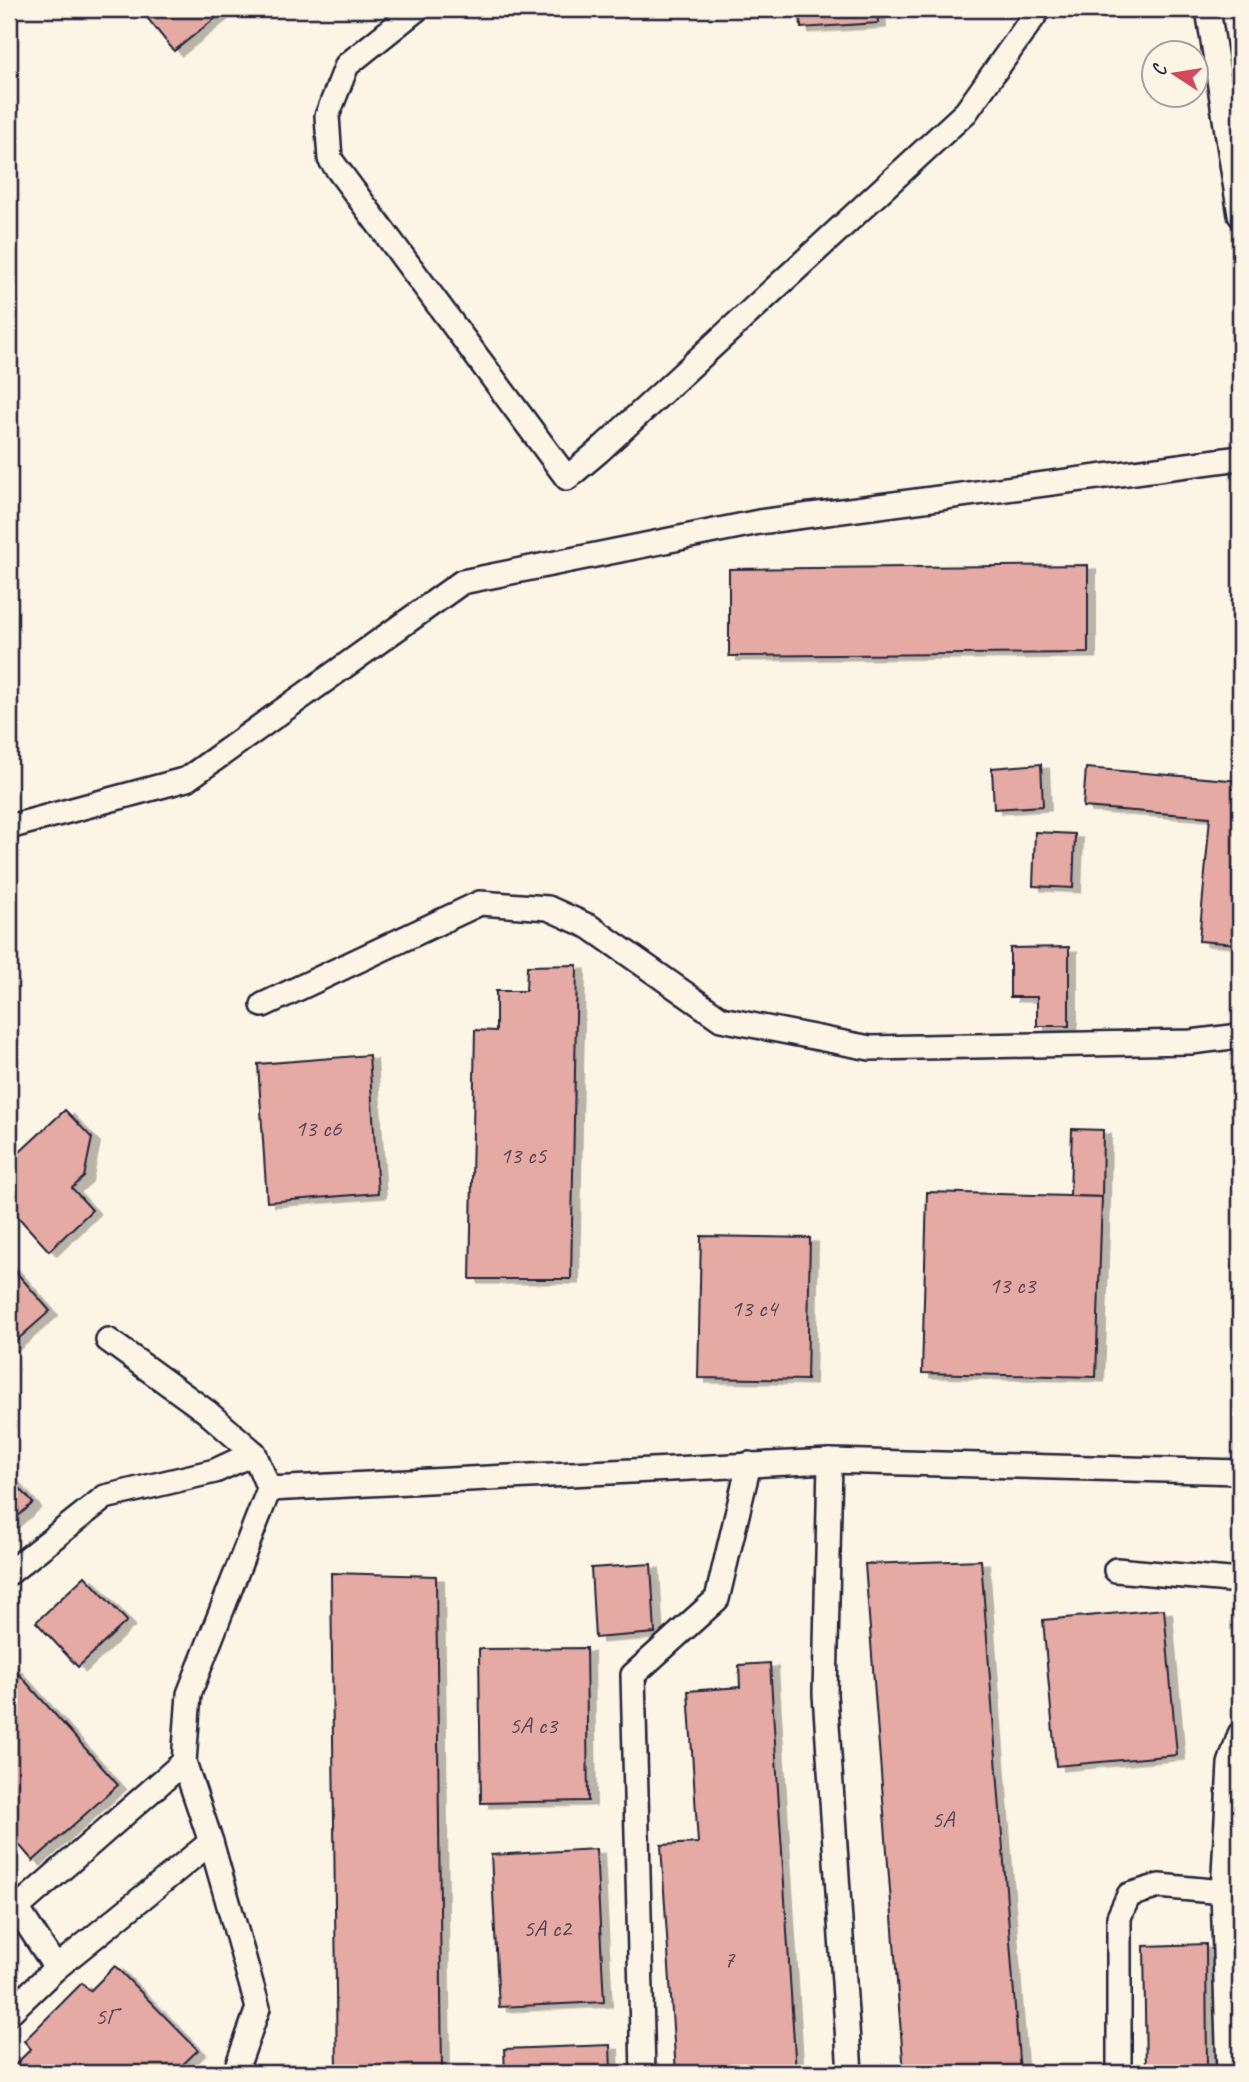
<svg xmlns="http://www.w3.org/2000/svg" width="1249" height="2082" font-family="Caveat,sans-serif">
  <defs>
    <filter id="shadow"><feDropShadow dx="8" dy="4.5" stdDeviation="0" flood-color="#0004"/></filter>
  </defs>
  <rect width="100%" height="100%" fill="#fcf5e5"/>
  <filter id="ink" filterUnits="userSpaceOnUse"><feTurbulence type="fractalNoise" baseFrequency=".0143" numOctaves="2"/><feDisplacementMap in="SourceGraphic" scale="14" xChannelSelector="R" yChannelSelector="G"/><feConvolveMatrix kernelMatrix="1 2 1 2 8 2 1 2 1" color-interpolation-filters="sRGB"/></filter>
  <g filter="url(#ink)">
    <g fill="#e5aaa3" stroke="#22223b" stroke-width="2" filter="url(#shadow)">
      <path d="M140,9H227L174,51Z"/>
      <path d="M800,9H877L878,23L801,28Z"/>
      <path d="M1088,565V653L729,656V569Z"/>
      <path d="M1041,764L1043,806L994,809L992,768Z"/>
      <path d="M1086,768L1240,781V912L1238,944L1199,941L1210,817L1083,807Z"/>
      <path d="M1035,832L1075,834L1073,888L1033,886Z"/>
      <path d="M1069,947V1026H1037V997H1010V948Z"/>
      <path d="M577,965L571,1279H470L475,1030L496,1031V991H526L527,966Z"/>
      <path d="M369,1055L378,1193L267,1202L258,1064Z"/>
      <path d="M65,1110L92,1138L84,1177L72,1188L92,1210L49,1251L9,1207V1162Z"/>
      <path d="M1072,1129L1103,1130L1102,1197L1070,1196Z"/>
      <path d="M927,1192L1102,1197L1096,1377L922,1373Z"/>
      <path d="M701,1236L810,1238L807,1380L698,1378Z"/>
      <path d="M9,1264L50,1311L9,1347Z"/>
      <path d="M9,1476L33,1503L9,1524Z"/>
      <path d="M981,1560L1020,2073H904L865,1564Z"/>
      <path d="M651,1564L655,1633L595,1638L591,1568Z"/>
      <path d="M331,1573L436,1576L442,2073H337Z"/>
      <path d="M85,1576L127,1621L78,1667L36,1622Z"/>
      <path d="M1164,1609L1177,1755L1056,1766L1043,1620Z"/>
      <path d="M586,1648L588,1801L481,1803L479,1649Z"/>
      <path d="M9,1663L118,1785L33,1861L9,1833Z"/>
      <path d="M770,1663L796,2073H676L661,1845L698,1843L688,1691L740,1687L739,1665Z"/>
      <path d="M596,1849L604,2002L499,2007L491,1855Z"/>
      <path d="M1206,1944L1207,2073H1146L1144,1946Z"/>
      <path d="M115,1966L198,2050L174,2073H9V2071L31,2049L24,2041L82,1983L90,1991Z"/>
      <path d="M610,2045L611,2073H505L504,2049Z"/>
    </g>
    <g fill="none" stroke-linecap="round" stroke-linejoin="round">
      <g stroke="#22223b" stroke-width="28">
        <g id="service">
          <path d="M417,9L347,65L327,116L330,159L567,478L599,451L966,112L1039,9"/>
          <path d="M1208,9L1240,215"/>
          <path d="M9,827L187,779L462,582L759,522L1240,458"/>
          <path d="M263,1005L480,903L548,908L590,927L721,1019L870,1048L1191,1042L1240,1036"/>
          <path d="M108,1340L207,1412L254,1453L269,1489L830,1461L1240,1472"/>
          <path d="M830,1461L825,1694L850,2073"/>
          <path d="M1116,1570L1240,1581"/>
          <path d="M9,1573L105,1497L215,1471L254,1453"/>
          <path d="M184,1762L211,1842L258,2008L235,2073"/>
          <path d="M9,1900L17,1908L184,1762L189,1694L269,1489"/>
          <path d="M17,1908L56,1968"/>
          <path d="M9,2013L56,1968L211,1842"/>
          <path d="M643,2073L633,1675L717,1599L749,1464"/>
          <path d="M1119,2073V1917L1129,1895L1159,1886L1223,1892"/>
          <path d="M1229,2073L1223,1892L1230,1764L1240,1734"/>
        </g>
      </g>
      <use href="#service" stroke="#fcf5e5" stroke-width="23"/>
    </g>
  </g>
  <g text-anchor="middle" dominant-baseline="central" stroke-width="6" stroke-linejoin="round" paint-order="stroke">
    <g font-size="24" fill="#534455">
      <text x="318" y="1128">13 с6</text>
      <text x="523" y="1155">13 с5</text>
      <text x="1012" y="1285">13 с3</text>
      <text x="754" y="1308">13 с4</text>
      <text x="533" y="1725">5А с3</text>
      <text x="943" y="1819">5А</text>
      <text x="547" y="1928">5А с2</text>
      <text x="729" y="1959">7</text>
      <text x="106" y="2016">5Г</text>
    </g>
  </g>
  <rect width="1249" height="2082" fill="none" stroke="#fcf5e5" stroke-width="35"/>
  <rect x="18" y="18" width="1214" height="2047" fill="none" stroke="#22223b" stroke-width="2.5" filter="url(#ink)"/>
  <g transform="translate(1175 74) rotate(282)"><circle r="33" fill="#fcf5e5" stroke="#a5a1a1" stroke-width="2"/>
  <path d="M0-5L12 26L0 18L-12 26Z" fill="#d1495b"/>
  <text y="-10" font-size="19" font-weight="bold" text-anchor="middle" fill="#22223b">С</text>
  </g>
</svg>
